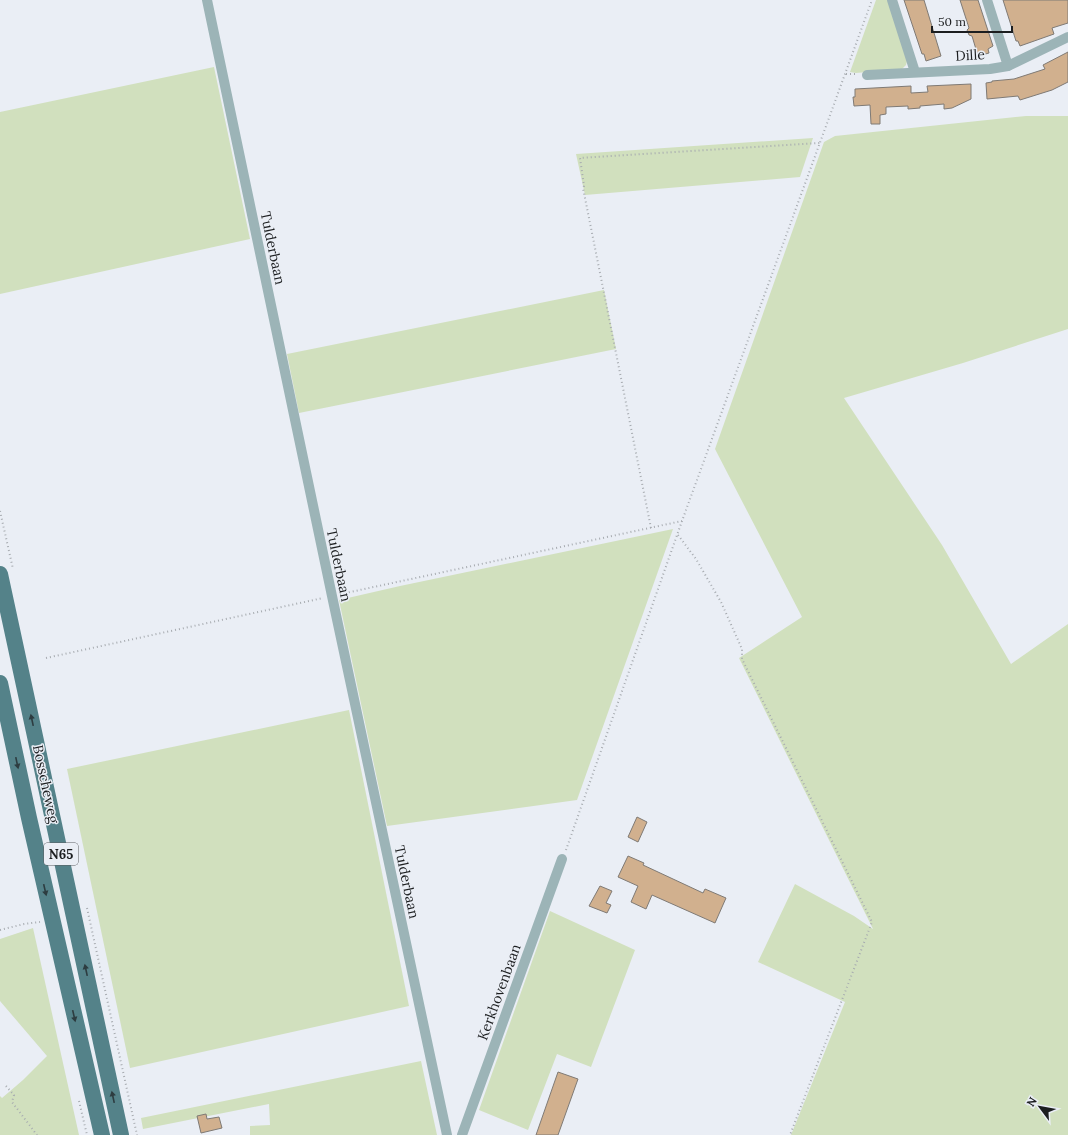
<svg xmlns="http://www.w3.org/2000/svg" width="1068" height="1135" font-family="Lora,serif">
  <rect width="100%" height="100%" fill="#eaeef5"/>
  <g fill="#d1e0be">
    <path d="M876,0H888L907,61L906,65L902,69L856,73L850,72Z"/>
    <path d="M214,67L250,239L0,294V112Z"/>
    <path d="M1026,116H1068V329L963,363L844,398L942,545L1011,664L1068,624V1135H791L845,1002L758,962L795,884L854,916L873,929L739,658L802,617L715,449L824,142L835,136Z"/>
    <path d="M813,138L800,177L585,195L576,154Z"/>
    <path d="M604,290L616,349L299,413L287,354Z"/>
    <path d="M673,529L577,800L387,826L339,600L400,586Z"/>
    <path d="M349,710L409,1006L130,1068L67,769Z"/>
    <path d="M550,911L635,950L591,1067L557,1054L528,1130L479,1110Z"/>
    <path d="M33,928L79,1135H0V1096L2,1098L23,1080L47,1056L0,1001V939Z"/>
    <path d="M421,1061L437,1135H250V1126L270,1125L269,1104L143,1129L141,1118Z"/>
  </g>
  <g fill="#d1b08e" stroke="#7f7a75">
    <path d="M904,0H924L941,56L926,61L924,54H922Z"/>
    <path d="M960,0H978L993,46L988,49L989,53L978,56L972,36L969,35L967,30L969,28Z"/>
    <path d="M1003,0H1068V23L1052,28L1054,34L1020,46L1018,41H1016Z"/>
    <path d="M1068,52V82L1052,90L1020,100L1018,96L987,99L986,83L992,82V81L1014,79L1045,69L1043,65Z"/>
    <path d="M971,84V99L952,108L944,109V104L920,106V108L908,109V106L886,107V114L880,115V124H871L870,105L854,106L853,97H855V89L911,86V93L928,92L927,86Z"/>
    <path d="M637,817L647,822L638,842L628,837Z"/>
    <path d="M628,856L644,863L643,865L703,893L705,889L726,898L715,923L652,895L646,909L631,902L638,886L618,877Z"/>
    <path d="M600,886L612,891L606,903L611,905L607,913L589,906Z"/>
    <path d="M558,1072L578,1079L558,1135H536Z"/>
    <path d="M206,1114L207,1119L219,1117L222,1128L201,1133L197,1116Z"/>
  </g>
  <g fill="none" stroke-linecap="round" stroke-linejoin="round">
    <g stroke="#a7abb0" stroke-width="2" stroke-dasharray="1 3" stroke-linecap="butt">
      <path d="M846,74H858"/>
      <path d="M0,511L13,569"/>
      <path d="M651,528L583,188L584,186L580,158L820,143"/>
      <path d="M678,535L696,559L721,602L742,649V659L872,922L790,1135"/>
      <path d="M341,594L682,521"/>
      <path d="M46,658L323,598"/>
      <path d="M566,850L682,521L872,0"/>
      <path d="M87,908L137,1135"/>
      <path d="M0,930L24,924L40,922"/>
      <path d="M6,1086L14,1095L12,1102L37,1135"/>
      <path d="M79,1101L87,1135"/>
    </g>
    <g stroke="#9cb4b7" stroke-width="10">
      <path d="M207,0L332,596L447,1135"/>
      <path d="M892,0L915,72"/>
      <path d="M987,0L1008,66"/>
      <path d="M867,75L990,69L1008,66L1068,37"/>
      <path d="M462,1135L562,859"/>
    </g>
    <g stroke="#548289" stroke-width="16">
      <path d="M0,574L121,1135"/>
      <path d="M0,683L29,818L102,1135"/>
    </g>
  </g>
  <defs><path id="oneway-solid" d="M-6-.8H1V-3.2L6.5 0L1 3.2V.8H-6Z"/></defs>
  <g fill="#2d3c40">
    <use href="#oneway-solid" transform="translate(32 720) rotate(-102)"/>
    <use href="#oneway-solid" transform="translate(17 763) rotate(78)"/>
    <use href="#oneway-solid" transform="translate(45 890) rotate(77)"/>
    <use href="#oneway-solid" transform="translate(86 970) rotate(-102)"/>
    <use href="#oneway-solid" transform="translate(74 1016) rotate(77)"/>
    <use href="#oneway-solid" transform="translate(113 1097) rotate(-102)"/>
  </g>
  <g text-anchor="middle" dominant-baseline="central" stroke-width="3" stroke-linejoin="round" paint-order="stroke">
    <rect fill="#eaeef5" stroke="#5a5c60" stroke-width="1" x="44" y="843" width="34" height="22" rx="3"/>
    <g font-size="13" font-weight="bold" fill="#1c1e20">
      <text x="61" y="854">N65</text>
    </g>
    <g font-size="14" fill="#1c1e20" stroke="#eaeef5">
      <text transform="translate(970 55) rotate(-3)">Dille</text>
      <text transform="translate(273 248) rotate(78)">Tulderbaan</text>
      <text transform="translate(339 565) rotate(78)">Tulderbaan</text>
      <text transform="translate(46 784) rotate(78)">Bosscheweg</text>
      <text transform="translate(407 882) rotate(78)">Tulderbaan</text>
      <text transform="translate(499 992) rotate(-70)">Kerkhovenbaan</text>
    </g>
  </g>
  <g transform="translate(1040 1107) rotate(302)" stroke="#eaeef5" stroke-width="3" paint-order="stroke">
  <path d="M0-3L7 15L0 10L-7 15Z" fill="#1c1e20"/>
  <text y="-6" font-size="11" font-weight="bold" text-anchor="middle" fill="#1c1e20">N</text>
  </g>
  <path d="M932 26v6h80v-6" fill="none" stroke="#1c1e20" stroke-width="2"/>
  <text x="938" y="26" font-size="12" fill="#1c1e20" stroke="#eaeef5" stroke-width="3" paint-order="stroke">50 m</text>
</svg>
